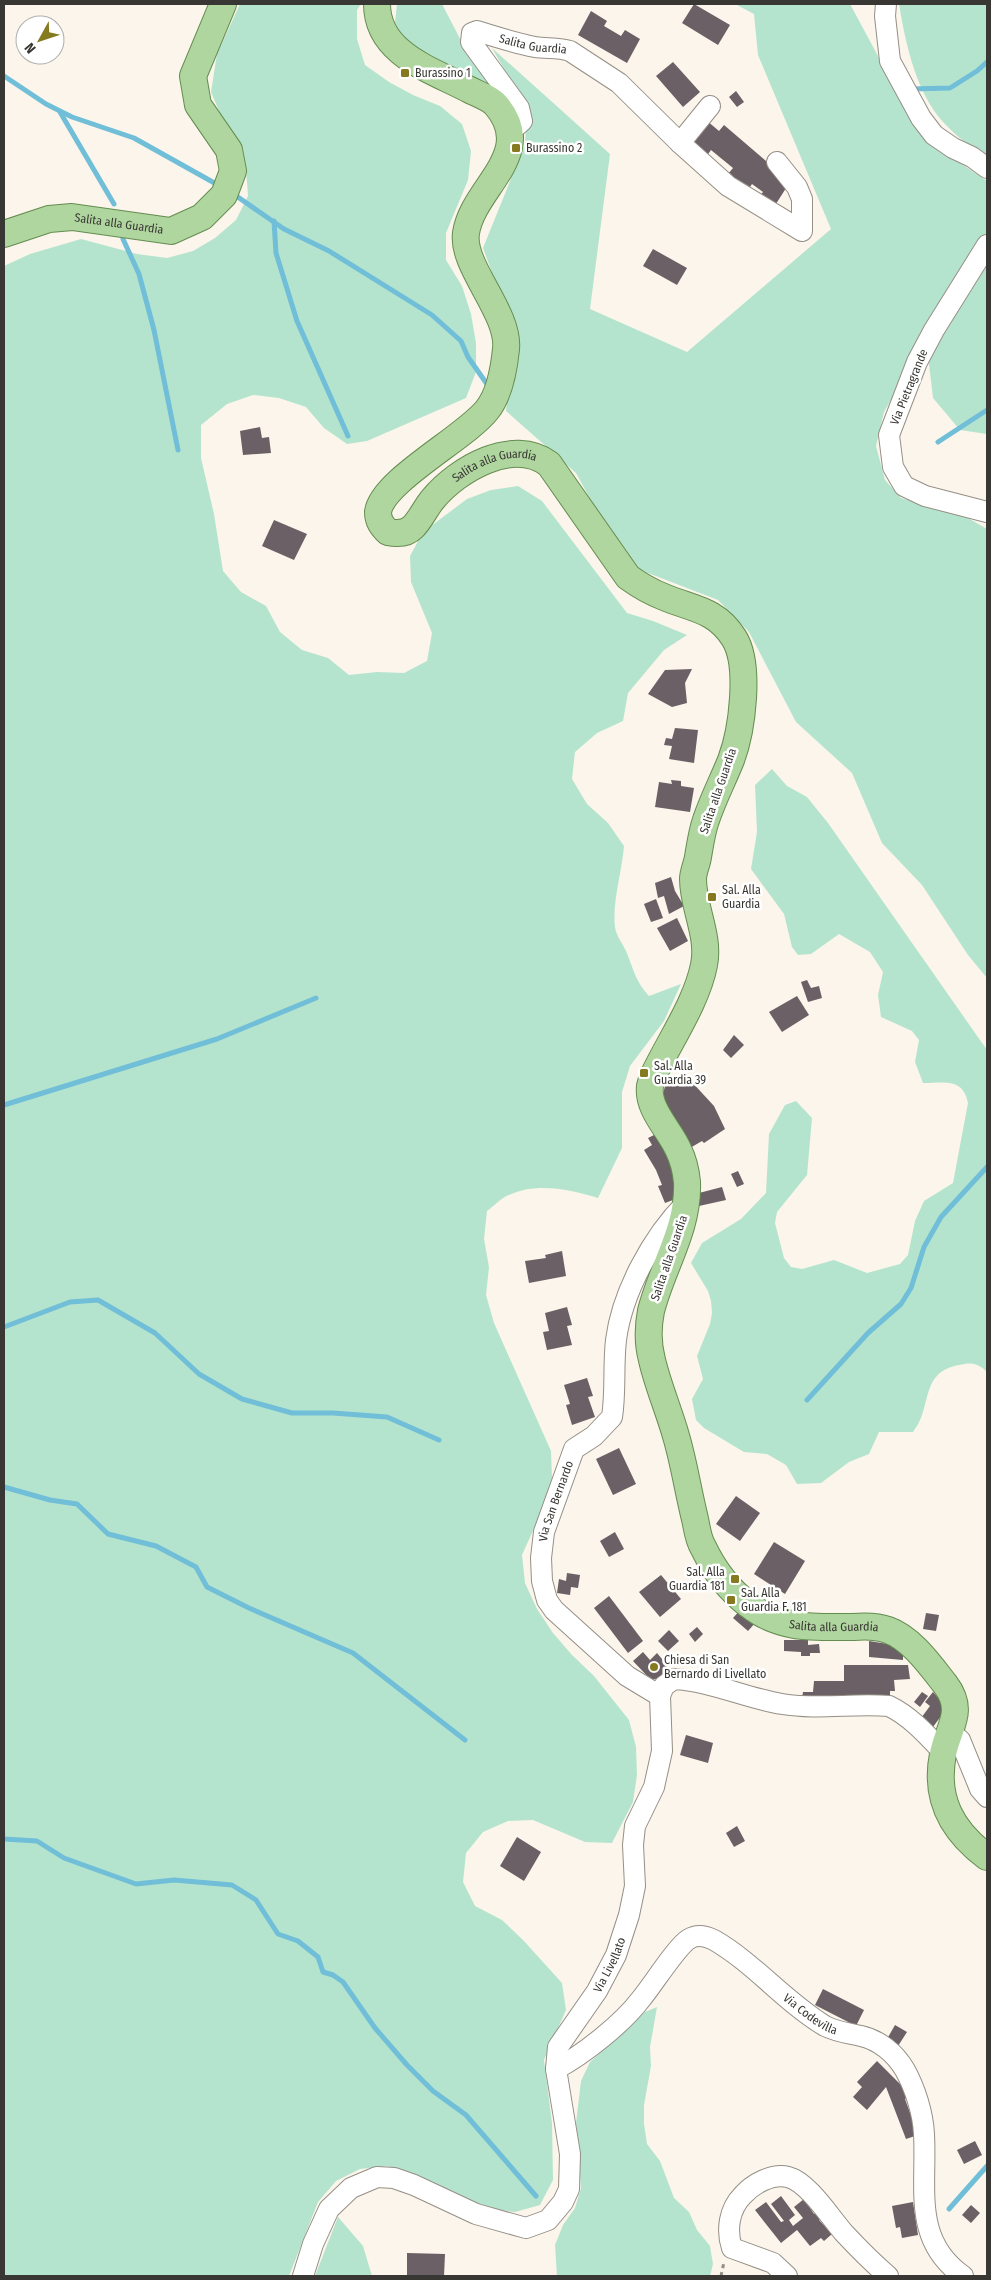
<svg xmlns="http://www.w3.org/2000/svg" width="991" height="2280" font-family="'Fira Sans Condensed',sans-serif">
  <rect width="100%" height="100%" fill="#fbf5eb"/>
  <g fill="#b5e4ce">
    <path d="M240,4H361L357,10V39L365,65L389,82L413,95L440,106L462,124L471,151L468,180L446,233V260L462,286L471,314L476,343V372L466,398L367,441L347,444L324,428L306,407L279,398L253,395L227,404L201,425V458L214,514L223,571L241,592L266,606L280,632L302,650L328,658L349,675L377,672L404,673L427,661L432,633L411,582L410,556L423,532L467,499L491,490L518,486L542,501L627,613L653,621L687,635L664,650L628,693L623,721L597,733L575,752L572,779L587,804L608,823L624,846C622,872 612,902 615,927C616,937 625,946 628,956C635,974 636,981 649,996L681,984L664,1021L630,1066L622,1092V1148L598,1198C570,1190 538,1182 509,1195C501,1198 494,1206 487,1211L484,1239L489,1267L486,1295L494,1323L551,1451L552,1478L545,1504L522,1555L525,1583L537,1609L553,1633L572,1655L594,1676L629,1720L636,1747L637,1775L633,1802L612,1843L585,1842L533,1820L508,1821L483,1832L466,1853L463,1882L475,1906L502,1920L523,1940L562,1983L566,2010L544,2060L552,2123L553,2180L540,2205L515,2212L488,2208L412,2175L387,2166L360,2169L336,2181L318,2202L289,2276H4V266L30,254L81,239L137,254L167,258L193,251L215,238L236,220L248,196L246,169L238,142L222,118L211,92L217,54Z"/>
    <path d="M397,4H442L469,56L495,82L489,91L411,48L395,23Z"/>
    <path d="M735,4H850L885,69L942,151L987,181V234L884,412L876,446L885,480L901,498L968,518L987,529V978L968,955L922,885L882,843L852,773L796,722L749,632L718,600L635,568L613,541L576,473L506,411L514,333L483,248L525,144L527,109L492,48L610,154L590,309L687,352L831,229L758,55L754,14Z"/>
    <path d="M899,4H987V156C975,148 960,140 950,129C917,99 906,46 899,4Z"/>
    <path d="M987,255V434L960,430L933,398L929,364L931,344Z"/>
    <path d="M772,769L787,786L807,797L828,823L987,1050V1372C978,1363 971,1362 959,1365C919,1372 933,1408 913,1432H879L869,1454L849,1462L821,1483L797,1484L786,1465L767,1454L744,1452L704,1428L696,1420L692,1399L703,1379L697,1356L710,1324L712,1313L711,1301L708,1291L691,1263L702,1243L741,1219L766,1193L769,1134L785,1105L796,1101L812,1118L807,1175L777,1212L775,1223L784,1258L791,1267L802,1269L834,1260L867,1273L900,1264L908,1255L915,1221L924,1201L953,1183L968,1103C963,1077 944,1083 923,1083L915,1062L919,1040L912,1031L881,1017L878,995L883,972L870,952L839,934L811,954L798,955L792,947L784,914L751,869L757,832L755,785Z"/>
    <path d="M657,2007L650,2047L651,2066L644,2105V2124L647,2144L660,2161L674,2198L689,2212L697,2230L710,2246L713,2264L710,2276H557L555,2245L563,2225L575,2208L581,2188L576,2123L581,2081L590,2062L645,2012Z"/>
    <path d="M338,2217L363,2246L372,2276H315Z"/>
  </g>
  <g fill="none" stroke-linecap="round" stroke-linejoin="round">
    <g stroke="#70bed7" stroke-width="5">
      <path d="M4,76L46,104L72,117L134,138L218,185"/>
      <path d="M911,89L950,88L977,71L987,62"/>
      <path d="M60,112L114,204"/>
      <path d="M232,193L284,229L329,251L432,315L461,341L468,357L489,387"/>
      <path d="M274,221L276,253L297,321L348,436"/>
      <path d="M123,239L139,274L154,330L178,450"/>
      <path d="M938,442L987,410"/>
      <path d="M4,1105L217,1039L316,998"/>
      <path d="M4,1327L70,1302L98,1300L155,1333L199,1374L242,1399L292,1413H333L387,1417L439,1440"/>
      <path d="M807,1400L868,1333L901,1304L911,1288L924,1247L941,1217L987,1167"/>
      <path d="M4,1487L50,1500L77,1504L108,1534L156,1546L196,1567L207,1587L249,1608L353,1653L465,1740"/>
      <path d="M4,1839L37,1841L64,1858L136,1884L174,1880L232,1885L256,1900L278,1934L298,1941L318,1957L323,1972L333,1975L343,1982L375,2028L407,2065L433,2091L466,2115L536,2196"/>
      <path d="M949,2209L987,2166"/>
    </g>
  </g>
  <g fill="#6a6065">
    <path d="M694,4L730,25L718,45L682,23Z"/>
    <path d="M591,11L607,21L604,26L621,36L625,30L640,39L627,63L578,35Z"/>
    <path d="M673,62L700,92L683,107L656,76Z"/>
    <path d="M736,91L744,102L737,107L729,97Z"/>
    <path d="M706,120L719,131L724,125L766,161L788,185L774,207L759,197L763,192L752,184L748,190L728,174L733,168L711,150L706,157L690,141Z"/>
    <path d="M653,249L687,268L677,285L643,266Z"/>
    <path d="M260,427L262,438L269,437L271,453L243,455L240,431Z"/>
    <path d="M274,520L307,534L294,560L262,546Z"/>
    <path d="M692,669L685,683L687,703L672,707L648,694L665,670Z"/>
    <path d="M675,728L698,730L694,763L669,759L672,746L664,745L666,738L672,739Z"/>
    <path d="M671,780L681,781V786L694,788L690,812L655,807L659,782L672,784Z"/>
    <path d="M671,877L675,891L684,906L669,914L664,896L658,898L655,883Z"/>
    <path d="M656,899L663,918L651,922L644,904Z"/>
    <path d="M677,918L688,941L670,951L657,928Z"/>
    <path d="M807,980L811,988L819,986L822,998L808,1002L801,982Z"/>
    <path d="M797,996L809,1015L782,1032L769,1012Z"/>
    <path d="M734,1035L744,1045L731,1058L723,1050Z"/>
    <path d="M668,1074L680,1086L690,1080L714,1106L725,1129L704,1143L702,1141L690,1148L670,1117L663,1094Z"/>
    <path d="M658,1133L675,1158L669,1162L681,1197L665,1203L658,1186L662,1185L656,1170L644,1150L652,1145L648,1138Z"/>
    <path d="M738,1171L744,1184L737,1187L731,1174Z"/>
    <path d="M722,1187L726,1200L699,1206V1193Z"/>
    <path d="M562,1251L566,1276L529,1283L525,1261L546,1258L545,1255Z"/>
    <path d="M567,1307L572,1325L567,1326L572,1345L547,1350L543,1332L549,1331L545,1313Z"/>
    <path d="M587,1378L593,1396L588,1397L595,1417L572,1425L566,1405L570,1404L564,1385Z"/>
    <path d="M619,1448L636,1484L613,1495L596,1459Z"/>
    <path d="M736,1496L760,1513L740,1541L716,1524Z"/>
    <path d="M615,1532L624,1549L609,1557L600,1541Z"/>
    <path d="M774,1542L805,1561L785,1594L754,1574Z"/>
    <path d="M567,1573L580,1575L578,1588L571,1587L570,1595L557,1593L559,1579L566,1581Z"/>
    <path d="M661,1575L681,1599L660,1617L639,1592Z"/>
    <path d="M609,1596L643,1641L628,1653L594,1608Z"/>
    <path d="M741,1609L756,1622L748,1631L733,1618Z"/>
    <path d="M926,1613L939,1615L936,1631L923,1629Z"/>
    <path d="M697,1627L703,1634L695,1642L689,1634Z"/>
    <path d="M669,1630L679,1641L668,1651L658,1641Z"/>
    <path d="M784,1640H808V1645L819,1644L820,1653H810V1656H801V1652L784,1651Z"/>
    <path d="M869,1641L894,1645L903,1651V1660L869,1657Z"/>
    <path d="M643,1652L650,1660L657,1653L667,1665L665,1673L659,1678L651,1680L633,1661Z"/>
    <path d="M844,1665H908L910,1679L894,1680L895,1691H890V1697L844,1695V1700L802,1698L803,1692H813L814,1681H844Z"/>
    <path d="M922,1692L928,1696L920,1707L914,1702Z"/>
    <path d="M933,1692L947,1708L933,1727L921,1718L930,1706L925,1702Z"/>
    <path d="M686,1735L713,1743L708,1763L680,1755Z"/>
    <path d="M737,1826L745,1841L734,1847L726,1833Z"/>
    <path d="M517,1837L541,1852L524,1881L500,1866Z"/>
    <path d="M823,1989L864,2010L856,2026L815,2005Z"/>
    <path d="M895,2025L907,2032L898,2046L887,2039Z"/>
    <path d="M877,2061L911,2095L905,2099L918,2135L906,2139L886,2087L867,2110L853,2097L862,2087L857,2082Z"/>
    <path d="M975,2141L982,2155L964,2164L957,2150Z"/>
    <path d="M781,2196L795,2215L789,2220L793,2226L803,2218L794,2207L804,2199L814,2214L819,2210L824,2216L819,2220L832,2234L824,2241L821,2238L810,2246L797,2230L781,2243L755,2210L766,2202L781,2222L784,2221L771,2204Z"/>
    <path d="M913,2202L918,2235L902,2238L900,2227L896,2228L892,2206Z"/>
    <path d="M971,2205L980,2213L971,2223L962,2215Z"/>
    <path d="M407,2253L445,2254L444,2276H407Z"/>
  </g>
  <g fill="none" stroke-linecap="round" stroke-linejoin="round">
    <g stroke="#958f86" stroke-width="22">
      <g id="minor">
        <path d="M886,4L885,16L890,61L921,118L934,135L953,148L972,157L987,168"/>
        <path id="s1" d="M511,131L522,121L519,108L471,42L472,33L477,31C496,37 515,43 535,47C546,49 559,47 570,51L619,83L680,143L728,186L802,231V199L797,187L777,162"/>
        <path d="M680,143L710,106"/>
        <path d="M987,245L934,330L917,362L889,435L893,467L904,486L925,496L987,512"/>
        <path id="s2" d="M660,1696L627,1676L554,1610L547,1600L542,1581L541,1558L544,1532L574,1449L594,1436L612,1417C616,1392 613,1366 616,1340C622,1293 652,1237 686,1203"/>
        <path d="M950,1732L960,1740L980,1789L987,1797"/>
        <path id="s3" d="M556,2069C583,2055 623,2023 641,1999C652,1986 677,1946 689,1939C697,1934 706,1936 714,1940C754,1963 785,2002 825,2026C837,2032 848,2033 861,2036C879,2040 895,2053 905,2070C915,2088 923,2113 924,2134C927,2188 912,2240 963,2276"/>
        <path id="s4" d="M303,2276L313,2244L329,2209L351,2188L377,2177L394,2178L414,2185L476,2214L526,2228L548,2220L563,2202L569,2189L570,2154L556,2069L558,2047L597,1991L616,1955L629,1915L635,1886L633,1845L635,1826L654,1787L662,1751L660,1696L664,1686L674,1679C711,1681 745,1698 782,1704C818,1710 853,1703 889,1706C910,1716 927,1735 943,1752"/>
        <path d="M787,2276L773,2263L732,2248C726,2230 729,2209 743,2195C753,2184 772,2173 788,2177C808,2182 830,2217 844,2233C858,2248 873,2263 888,2276"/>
      </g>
    </g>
    <g stroke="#658c50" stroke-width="28">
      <g id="major">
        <path id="s5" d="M377,4C377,54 432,70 470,90C478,94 490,98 496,105C538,154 473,187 466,233C461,266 510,313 506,349C504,369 500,394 487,410C466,437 382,481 378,512C378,521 382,526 388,532C397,534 406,534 413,527C421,519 426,507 433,499C458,469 513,437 549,464L628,577C639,585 651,592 664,597C692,609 716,609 734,638C751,665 742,731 731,760C723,780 713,799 706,820C702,831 700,845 698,857C697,864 693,872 693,879C693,908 710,936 704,965C697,1001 671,1039 655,1072C653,1076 651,1081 650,1086C647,1109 669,1129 678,1149C683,1159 686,1171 687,1182C689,1229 662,1267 651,1311C648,1326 648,1345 652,1360C658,1386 669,1411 676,1436C684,1463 688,1491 695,1519C697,1528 698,1539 703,1547C714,1570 729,1590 749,1605C780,1630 815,1627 853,1627C864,1626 877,1626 888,1630C911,1638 930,1665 945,1684C966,1711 948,1727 943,1754C934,1799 952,1831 987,1857"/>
        <path id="s6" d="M4,234L49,219L72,217L171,231L202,217L224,195L233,171L229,150L198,105L193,76L223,4"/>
      </g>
    </g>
    <path stroke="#918d87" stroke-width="3" stroke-dasharray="4 4" stroke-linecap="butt" d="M721,2276L724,2262"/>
    <use href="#minor" stroke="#fff" stroke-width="20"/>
    <use href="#major" stroke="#b0d6a0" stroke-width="26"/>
  </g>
  <g fill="#857a1f" stroke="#fff" stroke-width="2">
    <rect x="400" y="68" width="10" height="10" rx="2.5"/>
    <rect x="511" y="143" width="10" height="10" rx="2.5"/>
    <rect x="707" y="892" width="10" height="10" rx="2.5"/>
    <rect x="639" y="1068" width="10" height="10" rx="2.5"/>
    <rect x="730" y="1574" width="10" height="10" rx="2.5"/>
    <rect x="726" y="1595" width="10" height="10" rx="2.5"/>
    <circle cx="654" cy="1667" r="5"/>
  </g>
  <g text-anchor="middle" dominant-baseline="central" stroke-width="5" stroke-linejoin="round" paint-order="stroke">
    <g font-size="12" fill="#393733" stroke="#fff">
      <text stroke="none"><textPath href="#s1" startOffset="182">Salita Guardia</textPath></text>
      <text stroke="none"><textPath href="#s6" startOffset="118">Salita alla Guardia</textPath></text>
      <text transform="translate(909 387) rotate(-68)">Via Pietragrande</text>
      <text stroke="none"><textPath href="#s5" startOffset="805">Salita alla Guardia</textPath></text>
      <text transform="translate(718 791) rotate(-71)">Salita alla Guardia</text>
      <text transform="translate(669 1258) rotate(-71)">Salita alla Guardia</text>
      <text stroke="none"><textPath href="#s2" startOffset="251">Via San Bernardo</textPath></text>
      <text stroke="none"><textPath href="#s5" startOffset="2244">Salita alla Guardia</textPath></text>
      <text stroke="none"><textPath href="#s4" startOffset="591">Via Livellato</textPath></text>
      <text stroke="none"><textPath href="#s3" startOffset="336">Via Codevilla</textPath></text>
    </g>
    <g font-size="12" fill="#393733" stroke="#fff" text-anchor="start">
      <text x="415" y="73">Burassino 1</text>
      <text x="526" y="148">Burassino 2</text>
      <text x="722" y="890">Sal. Alla<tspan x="722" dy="14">Guardia</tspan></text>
      <text x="654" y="1066">Sal. Alla<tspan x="654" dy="14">Guardia 39</tspan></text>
      <text x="725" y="1572" text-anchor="end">Sal. Alla<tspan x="725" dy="14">Guardia 181</tspan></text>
      <text x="741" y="1593">Sal. Alla<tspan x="741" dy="14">Guardia F. 181</tspan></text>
      <text x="664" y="1660">Chiesa di San<tspan x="664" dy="14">Bernardo di Livellato</tspan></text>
    </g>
  </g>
  <rect width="991" height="2280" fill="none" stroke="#393733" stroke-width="10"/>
  <g transform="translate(40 40) rotate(230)"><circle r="24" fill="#ffffff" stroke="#b0afad"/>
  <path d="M0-4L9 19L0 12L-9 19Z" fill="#857a1f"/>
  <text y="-8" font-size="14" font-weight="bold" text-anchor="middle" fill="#393733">N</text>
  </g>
</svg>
